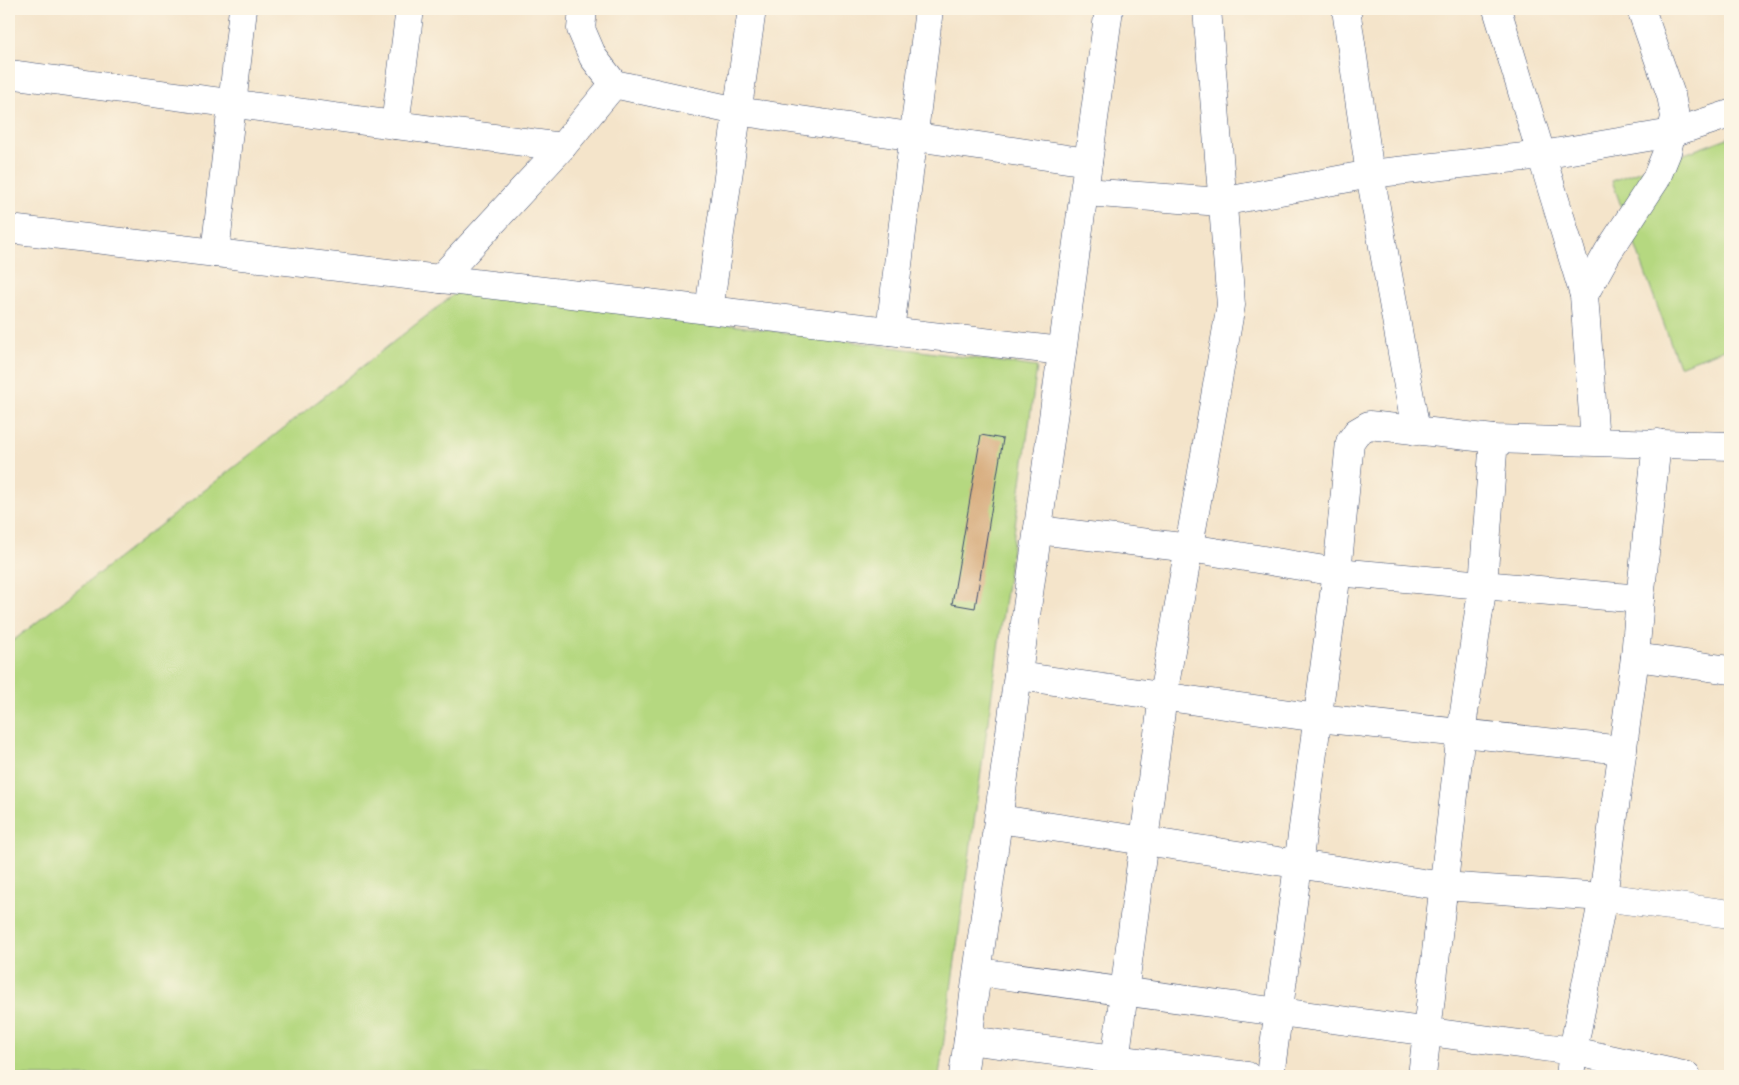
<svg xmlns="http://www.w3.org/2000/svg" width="1739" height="1085" font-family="Kalam,sans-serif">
  <rect width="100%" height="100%" fill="#fcf5e5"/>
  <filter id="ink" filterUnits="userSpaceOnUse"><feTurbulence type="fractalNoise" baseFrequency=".02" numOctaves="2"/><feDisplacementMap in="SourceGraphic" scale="10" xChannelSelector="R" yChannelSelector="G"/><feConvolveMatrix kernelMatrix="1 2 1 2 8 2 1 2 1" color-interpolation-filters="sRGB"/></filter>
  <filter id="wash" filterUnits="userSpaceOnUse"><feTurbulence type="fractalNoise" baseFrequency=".0096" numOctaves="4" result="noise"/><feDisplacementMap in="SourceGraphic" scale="20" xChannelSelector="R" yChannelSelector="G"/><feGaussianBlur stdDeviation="1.12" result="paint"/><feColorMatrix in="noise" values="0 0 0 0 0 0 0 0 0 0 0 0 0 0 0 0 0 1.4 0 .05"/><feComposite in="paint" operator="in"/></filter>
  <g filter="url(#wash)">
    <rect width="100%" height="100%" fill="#f4e4ca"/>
    <g fill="#b5d880" stroke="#68846f">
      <path d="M1730,137V347L1679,366L1612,181Z"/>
      <path d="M462,288L1037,367L939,1076H9V644Z"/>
    </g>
    <g id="blocks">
      <path fill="#d8ae80" d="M981,435L1003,439L975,608L952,604Z"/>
    </g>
  </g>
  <g filter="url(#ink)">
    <use href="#blocks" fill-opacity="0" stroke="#3c4a6e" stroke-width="1"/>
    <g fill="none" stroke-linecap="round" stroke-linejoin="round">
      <g stroke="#3c4a6e" stroke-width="29">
        <g id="minor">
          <path d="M583,9L581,29L593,57L614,84L737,111L1088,162"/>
          <path d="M1346,9L1370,174L1416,431"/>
          <path d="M1497,9L1584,295L1595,441"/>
          <path d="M9,74L562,147"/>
          <path d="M395,125L410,9"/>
          <path d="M1085,192L1221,202L1370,174L1542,155L1672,133L1730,114"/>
          <path d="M9,229L1062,351"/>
          <path d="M215,253L243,9"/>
          <path d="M440,279L562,147L614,84"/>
          <path d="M1584,295L1608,252L1656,179L1667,152L1675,117L1671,95L1641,9"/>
          <path d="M709,310L752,9"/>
          <path d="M890,331L929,9"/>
          <path d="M1038,530L1190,548L1337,572L1640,599"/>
          <path d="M1635,657L1730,670"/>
          <path d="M1018,676L1318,718L1623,750"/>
          <path d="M999,819L1443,886L1603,897L1730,914"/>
          <path d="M978,972L1573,1051L1687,1076"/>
          <path d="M968,1040L1247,1076"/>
          <path d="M963,1076L1109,9"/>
          <path d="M1113,1076L1163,696L1231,305L1207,9"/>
          <path d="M1270,1076L1337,572L1350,442L1357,432L1369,425L1494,439L1730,446"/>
          <path d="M1422,1076L1461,733L1483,584L1494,439"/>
          <path d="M1570,1076L1573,1051L1603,897L1635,657L1640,599L1657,443"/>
        </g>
      </g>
      <use href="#minor" stroke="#fff" stroke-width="28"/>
    </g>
  </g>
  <rect width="1739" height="1085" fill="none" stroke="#fcf5e5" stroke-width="30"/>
</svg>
